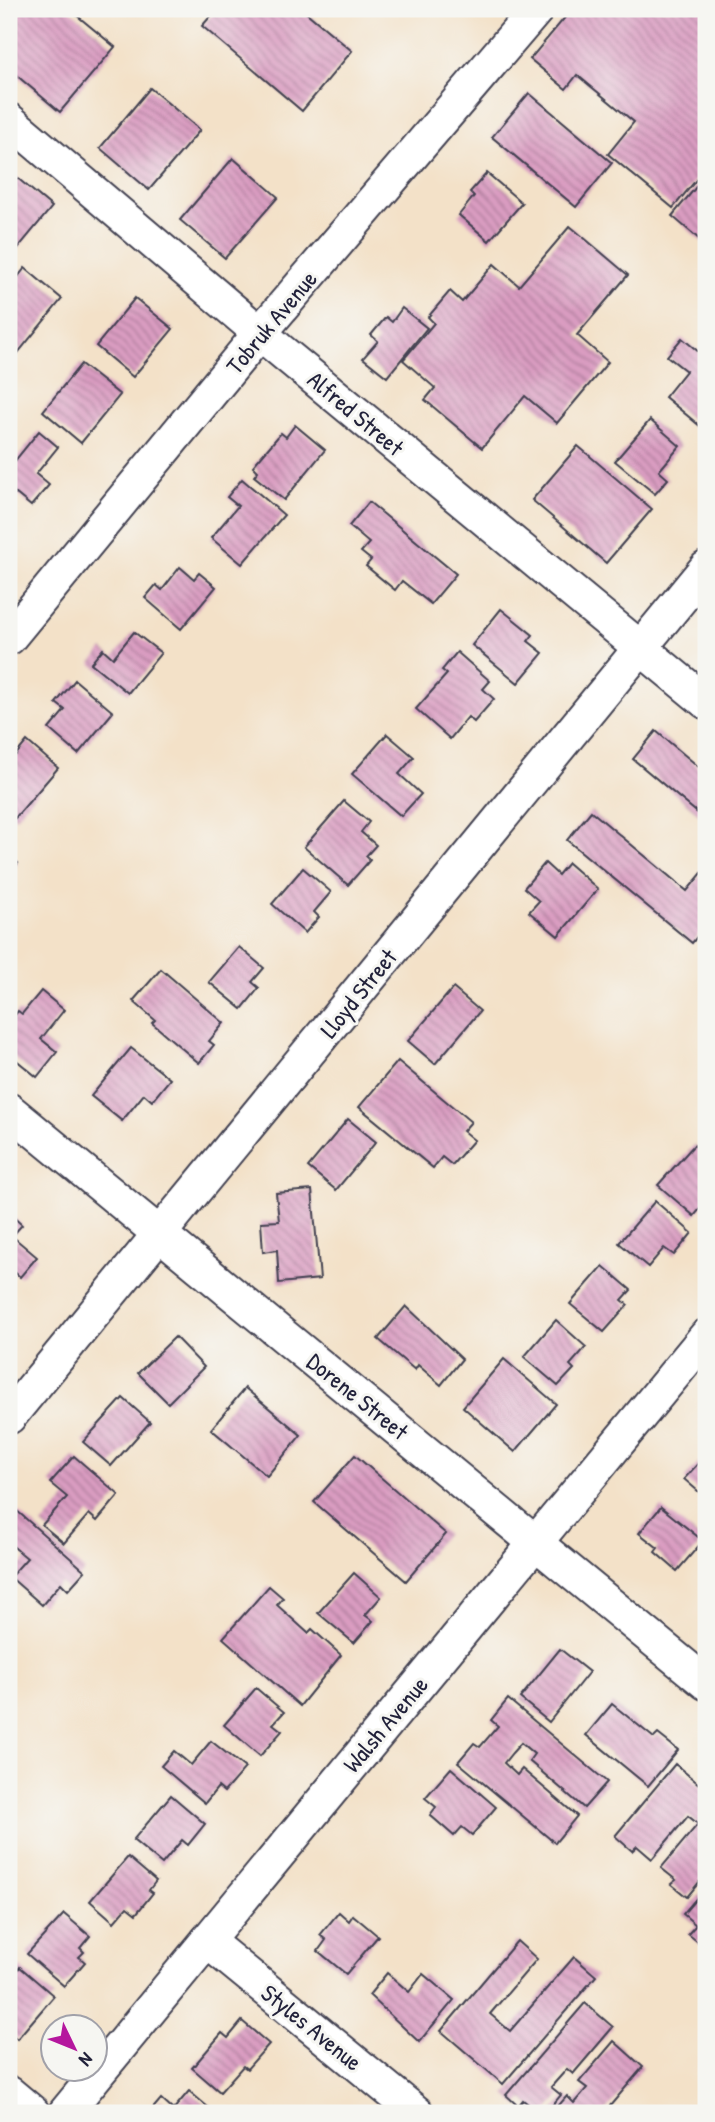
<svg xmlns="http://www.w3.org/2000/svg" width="715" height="2122" font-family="'Patrick Hand',sans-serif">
  <defs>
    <pattern id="building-back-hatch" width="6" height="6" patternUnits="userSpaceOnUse" patternTransform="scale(1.75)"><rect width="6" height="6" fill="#da9cc1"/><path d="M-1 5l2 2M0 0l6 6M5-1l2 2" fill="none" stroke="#b07f9e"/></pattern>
  </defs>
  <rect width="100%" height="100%" fill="#f6f6f2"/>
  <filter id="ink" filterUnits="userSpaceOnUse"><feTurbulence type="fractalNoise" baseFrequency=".0143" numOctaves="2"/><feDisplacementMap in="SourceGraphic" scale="14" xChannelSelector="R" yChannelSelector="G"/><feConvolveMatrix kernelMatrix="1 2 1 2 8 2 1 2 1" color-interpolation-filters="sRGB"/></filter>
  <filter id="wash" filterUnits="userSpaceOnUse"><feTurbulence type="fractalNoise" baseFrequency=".00686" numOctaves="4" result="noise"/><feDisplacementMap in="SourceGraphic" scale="28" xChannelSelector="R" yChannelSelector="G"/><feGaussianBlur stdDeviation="1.57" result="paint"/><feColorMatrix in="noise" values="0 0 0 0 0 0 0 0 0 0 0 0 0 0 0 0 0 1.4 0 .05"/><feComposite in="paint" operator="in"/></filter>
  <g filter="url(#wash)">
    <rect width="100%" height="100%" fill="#f3e1c8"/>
    <g id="blocks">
      <g fill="url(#building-back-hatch)">
        <path d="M9,9H69L115,47L60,112L9,69Z"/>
        <path d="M217,9H302L352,51L302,111L202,26Z"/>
        <path d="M572,9H706V168L673,208L608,154L634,122L577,75L566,89L530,59Z"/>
        <path d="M150,88L200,130L149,190L100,148Z"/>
        <path d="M529,93L612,163L576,207L492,137Z"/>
        <path d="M233,158L278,197L225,258L180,220Z"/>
        <path d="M9,171L52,207L9,259Z"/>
        <path d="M487,173L522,203L489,241L459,215L474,196L470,192Z"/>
        <path d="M706,175V245L672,216Z"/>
        <path d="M570,226L628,275L577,335L608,362L557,423L525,396L482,448L425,400L435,388L403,360L434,323L428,317L450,291L462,302L494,264L519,286Z"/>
        <path d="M25,268L62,299L9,364V288Z"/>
        <path d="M135,298L173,329L133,377L96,346Z"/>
        <path d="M402,308L427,328L387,377L363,358L378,341L371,335L386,317L392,322Z"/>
        <path d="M682,338L706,358V431L665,397L686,371L667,356Z"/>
        <path d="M81,364L120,395L81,443L43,411Z"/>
        <path d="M650,420L680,446L659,471L668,479L655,494L615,461Z"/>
        <path d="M295,425L325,450L284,500L254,476L258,471L253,466L281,433L286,437Z"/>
        <path d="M39,431L58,447L36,474L49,485L31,506L9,488V468Z"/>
        <path d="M578,446L652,509L606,563L532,500Z"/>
        <path d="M242,479L284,515L242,564L211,538L238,506L227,497Z"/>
        <path d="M369,502L456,574L431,604L402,581L395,590L366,566L371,560L361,552L369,543L349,526Z"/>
        <path d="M180,567L194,579L199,573L216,587L181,629L145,598L156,585L162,590Z"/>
        <path d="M501,609L533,635L528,641L543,653L518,683L472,645Z"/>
        <path d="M134,632L161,653L128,693L91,663L103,649L113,658Z"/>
        <path d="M457,652L490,681L483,689L494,699L474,722L468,717L450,739L416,709L447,674L442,670Z"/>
        <path d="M75,680L113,712L78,754L49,729L65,710L56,703Z"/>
        <path d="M656,731L706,773V820L633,759Z"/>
        <path d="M387,734L414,757L399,774L421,794L401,816L352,774Z"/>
        <path d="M27,741L58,768L15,818L9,813V763Z"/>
        <path d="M344,801L369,822L361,832L376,845L366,856L370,860L348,885L304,847Z"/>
        <path d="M591,811L687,891L706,868V926L692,943L567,840Z"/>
        <path d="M9,855L18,863L9,874Z"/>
        <path d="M545,863L558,875L568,863L598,889L558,936L529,912L539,901L524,888Z"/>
        <path d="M303,868L331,892L314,912L319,917L305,933L272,904Z"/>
        <path d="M239,947L264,968L252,982L259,988L242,1009L209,982Z"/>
        <path d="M161,969L224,1023L209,1041L214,1045L199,1063L152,1023L155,1020L133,1001Z"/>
        <path d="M453,988L480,1011L435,1064L408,1041Z"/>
        <path d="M41,991L64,1010L41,1039L57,1052L37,1077L9,1054V1023L18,1011L22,1014Z"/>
        <path d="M131,1048L170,1079L152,1101L144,1094L122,1121L91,1096Z"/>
        <path d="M398,1061L471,1122L463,1131L474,1140L452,1165L442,1157L433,1168L359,1107Z"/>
        <path d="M348,1119L376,1142L336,1190L308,1167Z"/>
        <path d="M694,1145L706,1156V1202L694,1216L658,1185Z"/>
        <path d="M312,1190L320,1279L279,1283L277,1250L263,1252L261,1222L279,1221L276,1193Z"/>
        <path d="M655,1201L692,1233L674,1255L664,1248L648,1267L619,1243Z"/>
        <path d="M9,1213L22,1225L12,1236L37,1257L20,1277L9,1267Z"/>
        <path d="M603,1266L631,1290L622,1300L628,1305L604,1332L570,1304Z"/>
        <path d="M406,1306L462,1359L441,1385L418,1365L415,1370L378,1339Z"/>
        <path d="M556,1320L586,1347L570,1365L574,1369L558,1386L524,1357Z"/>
        <path d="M175,1337L204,1367L168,1403L138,1373Z"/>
        <path d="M504,1359L556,1404L515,1452L463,1407Z"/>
        <path d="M245,1388L301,1435L267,1476L211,1429Z"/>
        <path d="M123,1398L150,1422L111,1466L83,1442Z"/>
        <path d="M355,1455L446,1534L406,1581L314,1502Z"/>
        <path d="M74,1456L119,1495L97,1521L89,1514L64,1543L42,1525L67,1497L50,1483Z"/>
        <path d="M704,1457L706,1459V1498L684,1479Z"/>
        <path d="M661,1507L703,1541L677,1571L655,1552L658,1548L639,1533Z"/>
        <path d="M16,1510L85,1571L68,1590L61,1583L42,1605L10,1577L27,1558L9,1543V1518Z"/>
        <path d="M354,1573L381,1597L365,1615L373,1621L354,1643L318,1613Z"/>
        <path d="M269,1586L283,1598L277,1605L308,1633L312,1629L341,1655L300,1706L223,1638Z"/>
        <path d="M560,1649L589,1672L549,1722L520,1698Z"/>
        <path d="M256,1688L284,1712L273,1724L282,1731L260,1756L224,1725Z"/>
        <path d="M508,1699L607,1782L584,1808L529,1761L534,1754L521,1743L512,1753L504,1763L517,1775L522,1769L577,1816L555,1843L458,1762L474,1743L480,1747L498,1726L491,1720Z"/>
        <path d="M612,1704L654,1738L658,1734L678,1750L648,1786L586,1735Z"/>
        <path d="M211,1741L245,1768L224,1792L218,1787L205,1803L161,1766L174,1751L191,1765Z"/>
        <path d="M675,1764L706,1790V1874L687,1897L671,1884L676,1880L661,1868L698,1824L688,1816L652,1859L637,1846L632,1851L615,1836Z"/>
        <path d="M451,1768L496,1807L472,1835L462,1827L454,1836L430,1815L436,1807L425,1798Z"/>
        <path d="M171,1795L205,1824L188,1845L182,1840L162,1864L133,1840Z"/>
        <path d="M128,1857L156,1881L149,1890L153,1893L136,1914L127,1907L114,1922L90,1901Z"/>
        <path d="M706,1887V1944L704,1947L688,1934L696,1925L683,1914Z"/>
        <path d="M339,1912L349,1921L353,1915L378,1936L346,1974L318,1951L326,1940L320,1935Z"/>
        <path d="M64,1914L90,1936L80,1948L84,1952L79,1957L85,1962L64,1986L27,1954Z"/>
        <path d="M517,1941L537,1959L490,2014L510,2031L574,1957L596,1976L503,2084L441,2031Z"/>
        <path d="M20,1967L54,1996L17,2039L9,2032V1980Z"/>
        <path d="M387,1973L409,1992L423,1974L454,2000L419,2042L369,1995Z"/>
        <path d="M585,2003L613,2027L573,2074L567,2069L551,2087L561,2095L546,2113H539L523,2100L518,2106L506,2095Z"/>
        <path d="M242,2021L269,2044L247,2069L243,2066L220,2092L192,2068L222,2033L228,2038Z"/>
        <path d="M614,2041L643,2067L604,2113H552L567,2096L574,2103L587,2088L579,2082Z"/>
        <path d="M189,2091L215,2113H149L161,2099L173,2110Z"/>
      </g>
    </g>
  </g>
  <g filter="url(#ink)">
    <use href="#blocks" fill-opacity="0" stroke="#413f50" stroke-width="2"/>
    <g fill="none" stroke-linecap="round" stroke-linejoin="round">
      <g stroke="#413f50" stroke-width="37">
        <g id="street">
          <path d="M9,120L281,351L706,702"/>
          <path d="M9,638L260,333L537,9"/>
          <path d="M9,1110L706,1683"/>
          <path d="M9,1417L706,568"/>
          <path d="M207,1941L417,2113"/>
          <path d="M9,2093L33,2113"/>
          <path d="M65,2113L706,1336"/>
        </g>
      </g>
      <use href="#street" stroke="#fff" stroke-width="33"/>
    </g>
  </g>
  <g text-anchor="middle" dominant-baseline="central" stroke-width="6" stroke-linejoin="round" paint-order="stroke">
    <g font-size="24" fill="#22223b" stroke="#f6f6f2">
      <text transform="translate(271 322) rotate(-50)">Tobruk Avenue</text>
      <text transform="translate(356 413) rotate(40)">Alfred Street</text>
      <text transform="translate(358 993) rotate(-51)">Lloyd Street</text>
      <text transform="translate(358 1396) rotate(39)">Dorene Street</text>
      <text transform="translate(385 1724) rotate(-50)">Walsh Avenue</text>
      <text transform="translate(312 2027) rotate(39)">Styles Avenue</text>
    </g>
  </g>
  <rect width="715" height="2122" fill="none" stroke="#f6f6f2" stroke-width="35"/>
  <g transform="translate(74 2048) rotate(133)"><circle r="33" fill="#f6f6f2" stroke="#a1a1a9" stroke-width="2"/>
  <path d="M0-5L12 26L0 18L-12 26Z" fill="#b5179e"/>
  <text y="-10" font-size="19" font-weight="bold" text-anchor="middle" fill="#22223b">N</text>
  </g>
</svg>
